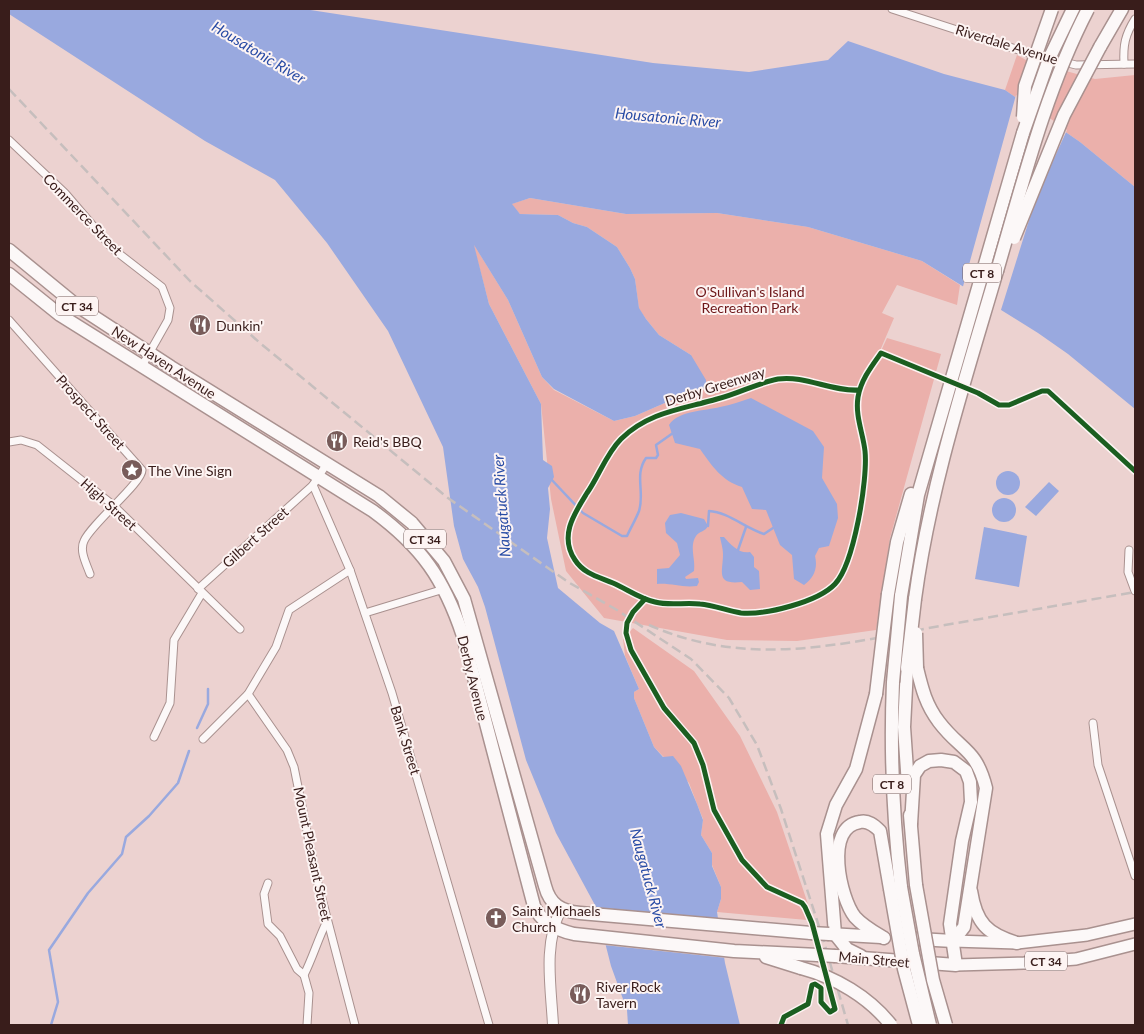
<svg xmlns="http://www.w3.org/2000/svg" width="1144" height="1034" font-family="Lato,sans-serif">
  <rect width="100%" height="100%" fill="#ecd2d0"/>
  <g fill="#ebb0ab">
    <path d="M1017,55L1026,60L1095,79L1135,75V187L1080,142L1005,90Z"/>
    <path d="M530,198L626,214L717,213L808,227L922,261L960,285L957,305L897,285L882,313L894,318L867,381L887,338L941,354L890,538L876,630L797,641L727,640L604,618L566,571L551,499L541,404L489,304L473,243L508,300L542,377L554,390L614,421L635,416L674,399L694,395L691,355L659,335L646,319L639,309L635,279L630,268L617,247L587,227L573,223L558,215L520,214L511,204Z"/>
    <path d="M633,628L694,671L740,736L777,812L813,919L807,920L717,912L721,899V887L712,865V853L701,835L703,819L697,804L689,783L654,747L634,698V692L639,689L625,656L623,639Z"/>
  </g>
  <g fill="#99a9df">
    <path d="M9,9H304L653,63L749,72L828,60L848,41L944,74L1005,90L1080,142L1135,187V409L1068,354L1038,333L922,261L808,227L717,213L626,214L530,198L512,204L520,214L558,215L573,223L587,227L617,247L630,268L635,279L639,308L646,319L659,335L691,355L706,380V385L700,393L674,399L635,416L614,421L554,389L542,377L508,300L474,245L489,304L541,404L543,460L552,466L554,477L548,488L550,509L547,538L558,588L600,623L614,631L639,689L634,692V698L654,747L663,757L673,756L681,766L697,804L703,820L701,835L712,853V866L721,887V899L717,912L725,963L740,1025H628L627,1010L611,966L596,907L556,833L526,760L485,607L478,587L463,559L454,526L443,447L388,331L327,243L275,180L205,141L9,14Z"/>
    <path d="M751,398L813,431L824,447L822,478L837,504L838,518L829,546L819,548L815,556C818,568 814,578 804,585L794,579L792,555L780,545L766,510L752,509L742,487C722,481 712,466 700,449L675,443L669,425C679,410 705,411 720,407C731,405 741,401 751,398Z"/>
    <circle cx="1008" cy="483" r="12"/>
    <path d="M1049,482L1059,491L1036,516L1025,507Z"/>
    <circle cx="1004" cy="510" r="12"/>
    <path d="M681,513L704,519L708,526C705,532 699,531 696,536C689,546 696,560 694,571L685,577L686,579L698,578L699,582L697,586C682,588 672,583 657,584V569L669,568L680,555L677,543L666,533L665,523L670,515Z"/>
    <path d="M984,527L1027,536L1019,587L975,579Z"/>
    <path d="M724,537C731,545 739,554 750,552L754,557V567L759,571L760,589L750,590L742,582C715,585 723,572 723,554C723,548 721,543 720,537Z"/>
  </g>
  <g fill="#ecd2d0">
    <path d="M1016,95L1067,130L1036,198L1000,313L962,290Z"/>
    <path d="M594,907L721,920L727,958L604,945Z"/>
  </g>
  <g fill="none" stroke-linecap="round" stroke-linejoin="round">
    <g stroke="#99a9df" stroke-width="2.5">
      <path d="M550,478L583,513L622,536H627C631,527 636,519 639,511C645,492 634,475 646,458H656L658,455L656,445L673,433"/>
      <path d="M708,526L709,511C728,512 745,528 764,534L776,526"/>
      <path d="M738,550L746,527"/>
      <path d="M197,728L208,704V689"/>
      <path d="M51,1025L58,1002L49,950L88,893L122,854L126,837L149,816L178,783L189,751"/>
    </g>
    <g stroke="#a9918f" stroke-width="9">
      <g id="street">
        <path d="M892,9L1028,53L1076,65L1135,64"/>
        <path d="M1124,64C1123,45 1125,35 1135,19"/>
        <path d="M9,140L65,193L113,249L162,287L170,308L168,320L142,366"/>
        <path d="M9,320L142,470C143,482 91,524 84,541C79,551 87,565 90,574"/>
        <path d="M9,442L21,440L37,445L113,505L240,629"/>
        <path d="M313,485L350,570L392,693L489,1025"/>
        <path d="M1129,550L1128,572L1135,591"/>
        <path d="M198,589L313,485L326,465"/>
        <path d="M365,613L444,589"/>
        <path d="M248,694L287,750L294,767L316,876L355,1025"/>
        <path d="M1093,723L1098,765L1135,876"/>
        <path d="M154,737L170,703L174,640L202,593"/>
        <path d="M203,739L248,694L276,647L289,610L350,570"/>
        <path d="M268,883L264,894L268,924L280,936L297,969L304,975"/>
        <path d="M307,1025L309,993L304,975C313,957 318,939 327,921"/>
      </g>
    </g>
    <g stroke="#a9918f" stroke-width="12">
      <path id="secondary" d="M553,1025C551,986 543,945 561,909"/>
    </g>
    <g stroke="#a9918f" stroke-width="14">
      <g id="primary">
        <path d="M953,941L1017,943L1087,935L1135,924"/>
        <path d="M956,965L1024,963L1076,959L1135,944"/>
      </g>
    </g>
    <g stroke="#a9918f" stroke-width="15">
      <g id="highway">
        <path d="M1100,47L1122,9"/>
        <path d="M9,250L76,305L171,367L379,496L412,523L444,561L464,599L545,886C550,905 561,911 580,913L811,933"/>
        <path d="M9,274L60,315L373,511C422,547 444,579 463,636L534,906C541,922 556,930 574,934L734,951L818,955"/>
        <path d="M888,594L897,542L911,494"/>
        <path d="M901,596L918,495L1023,133"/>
        <path d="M915,599C930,487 965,380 997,271"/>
        <path d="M907,668L904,727L908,785"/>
        <path d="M917,668C922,689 926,705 939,722C961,751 976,748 986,788L964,927L953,941"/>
        <path d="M893,682C890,751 893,818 901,887"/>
        <path d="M910,815L916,885"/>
        <path d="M971,891C976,923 987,934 1017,943"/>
        <path d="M829,934L881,937"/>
        <path d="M884,938C874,932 863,926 855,917C840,898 824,827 860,822C868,820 874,825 880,831L890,889"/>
        <path d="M901,938L953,941"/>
        <path d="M835,956L956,965L950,924L962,841L971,802L970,782L966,771L954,762L941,760L929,761L920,766L914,775L911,824"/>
        <path d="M861,956L847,949L835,934L827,834L836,805L856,769L876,694"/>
        <path d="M766,957L801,968"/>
      </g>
    </g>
    <use href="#street" stroke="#fcf8f8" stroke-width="7"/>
    <use href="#secondary" stroke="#fcf8f8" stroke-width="10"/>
    <use href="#primary" stroke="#fcf8f8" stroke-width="11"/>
    <use href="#highway" stroke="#fcf8f8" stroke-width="12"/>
    <g stroke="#c6bebd" stroke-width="2.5" stroke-dasharray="10 5" stroke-linecap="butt">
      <path d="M9,89L190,281L260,343L448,498L568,582L617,610L691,659L729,698L757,745L781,809L824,942L848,1025"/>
      <path d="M649,625C748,669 843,644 945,625C1009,614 1072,603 1135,592"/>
    </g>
    <g stroke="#a9918f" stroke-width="15" stroke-linecap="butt">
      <g id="highway-bridge">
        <path d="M1023,117L1025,86L1052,9"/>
        <path d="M1023,133L1049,59L1073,9"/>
        <path d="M1014,238L1064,115L1100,47"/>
        <path d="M997,271C1023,182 1045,92 1088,9"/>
        <path d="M916,633L917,668"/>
        <path d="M907,668L915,599"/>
        <path d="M893,682L901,596"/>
        <path d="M876,694L888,594"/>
        <path d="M916,885L933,980L946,1025"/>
        <path d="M901,887L913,954L930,1025"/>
        <path d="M890,889L904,969L919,1025"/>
        <path d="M811,933L829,934"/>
        <path d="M818,955L835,956"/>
        <path d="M801,968C835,977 869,997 891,1025"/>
      </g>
    </g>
    <use href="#highway-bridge" stroke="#fcf8f8" stroke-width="12"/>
    <g stroke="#fdf4f3" stroke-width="8">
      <g id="cycleway">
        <path d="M859,390C832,392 805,375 778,379C757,383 738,394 717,399C683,409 648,412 621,439C606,454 599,476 587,493C574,514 559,536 575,560C584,574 599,577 613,583C627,589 640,599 655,602C670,606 685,602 700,604C714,605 727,611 741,613C766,615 818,602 835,584C854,564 868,479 865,451C863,433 855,416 858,397C861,380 871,367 881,353L978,393L999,405H1009L1042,391H1048L1135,471"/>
        <path d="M645,599L633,612L627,623L626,633L631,650L664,708L694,743L703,765L714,810L742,860L767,887L802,903L805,907L812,923L835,1009L830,1012L821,1002V988L815,984L812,985L808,1004L784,1017L781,1025"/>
      </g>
    </g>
    <use href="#cycleway" stroke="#1b5e20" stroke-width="5"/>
  </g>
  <defs>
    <g id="restaurant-disc" transform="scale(1.125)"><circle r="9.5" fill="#785c5a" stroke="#fdf4f3"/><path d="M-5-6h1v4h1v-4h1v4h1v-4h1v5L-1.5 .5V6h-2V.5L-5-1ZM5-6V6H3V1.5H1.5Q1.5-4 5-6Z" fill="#fff"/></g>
    <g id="sight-disc" transform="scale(1.125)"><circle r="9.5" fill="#785c5a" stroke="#fdf4f3"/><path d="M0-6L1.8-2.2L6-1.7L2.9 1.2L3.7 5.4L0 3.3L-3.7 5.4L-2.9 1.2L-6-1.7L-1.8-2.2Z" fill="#fff"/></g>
    <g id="church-disc" transform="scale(1.125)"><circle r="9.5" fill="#785c5a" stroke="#fdf4f3"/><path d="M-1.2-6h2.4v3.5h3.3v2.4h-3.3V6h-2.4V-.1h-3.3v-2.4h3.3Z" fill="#fff"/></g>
  </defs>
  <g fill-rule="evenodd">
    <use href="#restaurant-disc" x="200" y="325"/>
    <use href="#restaurant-disc" x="337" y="441"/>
    <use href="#sight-disc" x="132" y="470"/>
    <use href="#church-disc" x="496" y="918"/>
    <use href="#restaurant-disc" x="580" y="994"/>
  </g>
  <g text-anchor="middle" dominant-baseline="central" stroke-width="4" stroke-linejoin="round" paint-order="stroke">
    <g fill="#fdf4f3" stroke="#745e5c" stroke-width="1">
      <rect x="963" y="263.5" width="38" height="19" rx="4"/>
      <rect x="56" y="296.5" width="42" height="19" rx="4"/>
      <rect x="404" y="529.5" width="42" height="19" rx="4"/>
      <rect x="873" y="774.5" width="38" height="19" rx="4"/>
      <rect x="1025" y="951.5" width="42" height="19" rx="4"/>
    </g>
    <g font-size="12" font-weight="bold" fill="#391d1b">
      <text x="982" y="273">CT 8</text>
      <text x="77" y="306">CT 34</text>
      <text x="425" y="539">CT 34</text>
      <text x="892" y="784">CT 8</text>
      <text x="1046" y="961">CT 34</text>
    </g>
    <g font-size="14" fill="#391d1b" stroke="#fdf4f3">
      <text transform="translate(1007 44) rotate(17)">Riverdale Avenue</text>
      <text transform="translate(83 214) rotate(46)">Commerce Street</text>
      <text transform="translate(164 362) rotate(33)">New Haven Avenue</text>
      <text transform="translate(715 386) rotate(-17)">Derby Greenway</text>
      <text transform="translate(91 412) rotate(48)">Prospect Street</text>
      <text transform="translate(109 504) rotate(42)">High Street</text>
      <text transform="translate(255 537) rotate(-42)">Gilbert Street</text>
      <text transform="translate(473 678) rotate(76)">Derby Avenue</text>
      <text transform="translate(406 740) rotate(73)">Bank Street</text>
      <text transform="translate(313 854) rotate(78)">Mount Pleasant Street</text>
      <text transform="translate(874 959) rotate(5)">Main Street</text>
    </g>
    <g font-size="14" fill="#6e1719" stroke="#fdf4f3">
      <text x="750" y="291">O'Sullivan's Island<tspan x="750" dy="16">Recreation Park</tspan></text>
    </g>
    <g font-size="14" fill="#391d1b" stroke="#fdf4f3" text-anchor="start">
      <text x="216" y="325">Dunkin'</text>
      <text x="353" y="441">Reid's BBQ</text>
      <text x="148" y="470">The Vine Sign</text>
      <text x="512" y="910">Saint Michaels<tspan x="512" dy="16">Church</tspan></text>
      <text x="596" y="986">River Rock<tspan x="596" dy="16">Tavern</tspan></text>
    </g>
    <g font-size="15" font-style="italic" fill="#284ba5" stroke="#fdf4f3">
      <text transform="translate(259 52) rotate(31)">Housatonic River</text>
      <text transform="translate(668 117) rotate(5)">Housatonic River</text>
      <text transform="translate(501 506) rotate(-94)">Naugatuck River</text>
      <text transform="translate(649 878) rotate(75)">Naugatuck River</text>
    </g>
  </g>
  <rect width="1144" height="1034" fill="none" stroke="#391d1b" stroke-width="20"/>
</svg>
